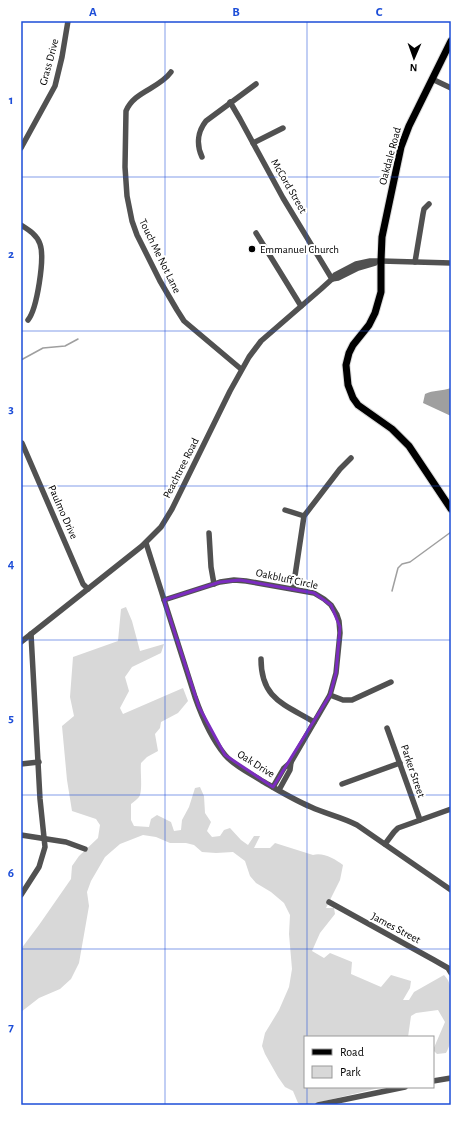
<svg xmlns="http://www.w3.org/2000/svg" width="472" height="1126" font-family="'Alegreya Sans',sans-serif">
  <rect width="100%" height="100%" fill="#fff"/>
  <path fill="#d8d8d8" d="M126,607L132,621L140,651L164,644L161,653L132,667L125,677L129,691L120,708L123,714L183,688L188,701L178,713L161,722L160,728L155,734L158,751L147,757L141,763C140,771 143,791 139,797C137,799 134,802 131,804V820L134,826L149,827L151,819L157,815L171,822L174,831L181,830L182,820L189,807L195,788L200,787L204,796L205,813L211,822L207,831L212,837L220,836L224,830L230,828L241,840L248,845L254,836H260L254,848H270L275,843L313,855C323,852 335,859 343,865L340,880L326,908H334L335,914L320,933L312,951L324,958L330,953L352,962L351,974L381,987L391,975L411,981L410,988L403,1000H409L414,992L444,975C454,985 450,998 450,1010C450,1013 451,1016 451,1019C452,1032 452,1042 446,1053L437,1054L433,1050L445,1022L438,1010L416,1013L411,1016L408,1037H305V1087H383L316,1103L301,1105L298,1103L293,1091L285,1087L278,1077L265,1054L262,1046L265,1033L279,1010L289,987L292,969L289,934L290,915L284,903L271,892L256,883L250,876L245,861L233,852L216,853L202,852L194,845L186,843H170L156,837L143,835L120,844L105,857L91,881L87,892L89,906L79,963L71,979L60,989L39,998L21,1012V949L39,925L71,879L72,866L79,856L98,838L100,825L96,819L72,811L67,780L62,726L74,716L70,697L73,657L118,641L121,609Z"/>
  <path fill="#9f9f9f" d="M451,388V416L423,403L425,394C433,390 442,391 451,388Z"/>
  <g fill="none" stroke-linecap="round" stroke-linejoin="round">
    <g stroke="#9f9f9f" stroke-width="1.5">
      <path d="M21,360L43,348L65,346L78,339"/>
      <path d="M392,591L398,568L402,564L410,562L451,532"/>
    </g>
    <g stroke="#dbdbdb" stroke-width="9">
      <path id="major" d="M451,41L409,126L401,147L382,237L381,261V292L375,313L369,325L353,345L349,353L346,365L348,385L353,398L358,405L392,429L409,446L451,509"/>
    </g>
    <g stroke="#515151" stroke-width="5.5">
      <path d="M171,72C159,89 134,91 126,111L125,167L127,196L132,221L137,235L160,281L177,310L184,321L241,369"/>
      <path d="M432,79L451,88"/>
      <path d="M230,102L240,119L283,198L332,279"/>
      <path d="M253,143L283,128"/>
      <path d="M21,148L55,86L62,57L68,21"/>
      <path d="M202,157C196,144 198,131 206,121L256,84"/>
      <path d="M21,225C29,230 37,235 40,244C45,258 37,309 28,320"/>
      <path d="M256,233L301,306"/>
      <path d="M415,262L423,214L424,209L429,204"/>
      <path d="M332,279L338,278L358,268L375,263"/>
      <path d="M22,443L83,584L88,589"/>
      <path d="M285,510L304,516"/>
      <path d="M209,533L211,567L214,584"/>
      <path d="M146,543L195,697C202,717 211,738 225,755C234,766 250,773 262,781C278,790 294,800 311,807C326,814 342,817 357,825L451,890"/>
      <path d="M293,589L304,516L340,469L351,458"/>
      <path d="M164,600L220,582L234,580L246,581L314,593L324,599L331,605L337,615L339,621L340,633L336,673L330,695L291,762"/>
      <path d="M21,642L142,546L161,527L172,509L230,391L249,357L261,341L321,289L332,279L335,275L356,264L370,261H381L451,263"/>
      <path d="M261,659C261,699 284,704 314,722"/>
      <path d="M330,695L343,700H352L391,682"/>
      <path d="M387,728L420,820"/>
      <path d="M21,764L39,762"/>
      <path d="M342,784L400,763"/>
      <path d="M273,787L284,768L291,762L290,770L279,790"/>
      <path d="M21,835L66,842L85,849"/>
      <path d="M385,844L394,832L398,828L451,809"/>
      <path d="M21,895L39,867L45,847L40,799L31,634"/>
      <path d="M329,902L434,960L448,968L451,973"/>
      <path d="M433,1081L451,1078"/>
      <path d="M318,1105L405,1087"/>
    </g>
    <use href="#major" stroke="#000" stroke-width="7"/>
  </g>
  <path fill="none" stroke="#7b2cbf" stroke-width="3" stroke-linejoin="round" d="M240,580L314,593L331,605L340,627L336,673L330,695L273,787L225,755L199,707L164,600L220,582Z"/>
  <path fill="none" stroke="#1d4ed8" stroke-width="1" stroke-opacity="0.55" d="M165,21V1105M307,21V1037M21,177H451M21,331H451M21,486H451M21,640H451M21,795H451M21,949H451M307,1087V1105"/>
  <circle fill="#000" stroke="#fff" stroke-width="1.5" cx="252" cy="249" r="4"/>
  <g text-anchor="middle" dominant-baseline="central" stroke-width="4" stroke-linejoin="round" paint-order="stroke">
    <g font-size="11" fill="#000" stroke="#fff">
      <text transform="translate(49 62) rotate(-75)">Grass Drive</text>
      <text transform="translate(390 156) rotate(-75)">Oakdale Road</text>
      <text transform="translate(289 186) rotate(60)">McCord Street</text>
      <text transform="translate(160 256) rotate(64)">Touch Me Not Lane</text>
      <text transform="translate(181 468) rotate(-63)">Peachtree Road</text>
      <text transform="translate(63 512) rotate(66)">Paulmo Drive</text>
      <text transform="translate(287 579) rotate(12)">Oakbluff Circle</text>
      <text transform="translate(256 764) rotate(32)">Oak Drive</text>
      <text transform="translate(413 771) rotate(71)">Parker Street</text>
      <text transform="translate(396 928) rotate(28)">James Street</text>
    </g>
    <g font-size="11" fill="#000" stroke="#fff" text-anchor="start">
      <text x="260" y="249">Emmanuel Church</text>
    </g>
  </g>
  <rect width="472" height="1126" fill="none" stroke="#ffffff" stroke-width="44"/>
  <rect x="304" y="1036" width="130" height="52" fill="#ffffff" stroke="#999999"/>
  <rect x="312" y="1049" width="20" height="6" fill="#000000" stroke="#999999"/>
  <text x="340" y="1056" font-size="12" fill="#000000">Road</text>
  <rect x="312" y="1066" width="20" height="12" fill="#d8d8d8" stroke="#999999"/>
  <text x="340" y="1076" font-size="12" fill="#000000">Park</text>
  <g transform="translate(414 58) rotate(182)" stroke="#ffffff" stroke-width="3" paint-order="stroke">
  <path d="M0-3L7 15L0 10L-7 15Z" fill="#000000"/>
  <text y="-6" font-size="11" font-weight="bold" text-anchor="middle" fill="#000000">N</text>
  </g>
  <rect x="22" y="22" width="428" height="1082" fill="none" stroke="#1d4ed8" stroke-width="1.5"/>
  <g font-size="13" text-anchor="middle" font-weight="bold" fill="#1d4ed8">
    <text x="93" y="16">A</text>
    <text x="236" y="16">B</text>
    <text x="379" y="16">C</text>
    <text x="11" y="104">1</text>
    <text x="11" y="258">2</text>
    <text x="11" y="413">3</text>
    <text x="11" y="568">4</text>
    <text x="11" y="722">5</text>
    <text x="11" y="877">6</text>
    <text x="11" y="1031">7</text>
  </g>
</svg>
